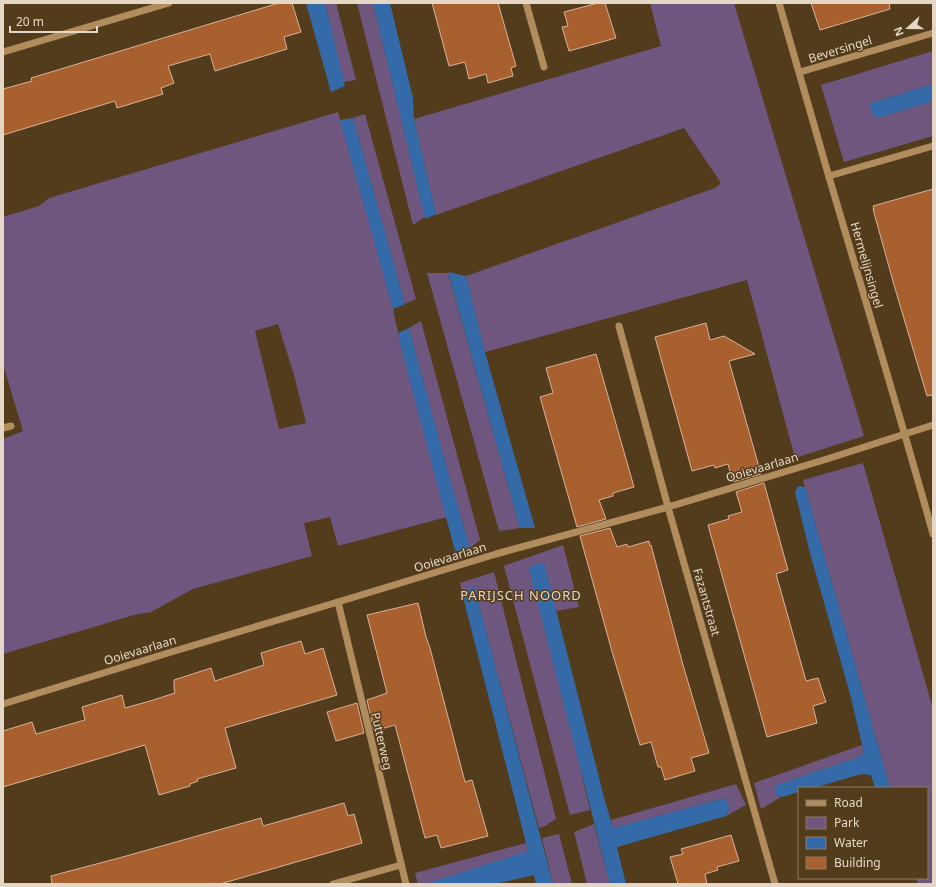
<svg xmlns="http://www.w3.org/2000/svg" width="936" height="887" font-family="'Noto Sans',sans-serif">
  <rect width="100%" height="100%" fill="#533c1c"/>
  <g fill="#6f567e" fill-rule="evenodd">
    <path d="M325,3H336L356,80L343,82Z"/>
    <path d="M357,3H373L425,217L413,225Z"/>
    <path d="M650,3H734L864,436L795,458L747,280L485,352L466,276L715,188L721,183L684,128L436,215L414,119L661,46Z"/>
    <path d="M933,51V84L871,103L877,118L933,101V136L844,162L821,85Z"/>
    <path d="M338,112L385,279L393,309L401,347L447,517L338,546L330,517L304,523L312,556L193,589L151,612L134,615L3,654V439L23,431L3,364V217L39,206L49,198ZM278,324L294,375L306,423L279,429L255,331Z"/>
    <path d="M365,114L416,299L405,304L353,118Z"/>
    <path d="M427,273H448L520,528L499,531Z"/>
    <path d="M421,321L480,540L470,548L449,476L409,328Z"/>
    <path d="M863,463L933,709V884H918L916,878H927V788H890L803,480Z"/>
    <path d="M563,545L579,607L556,611L544,563L582,776L590,810L570,815L504,566Z"/>
    <path d="M494,572L556,819L545,826L539,828L474,587L462,593L460,583Z"/>
    <path d="M862,745L864,753L859,757L777,785L775,794L781,797L761,809L754,783Z"/>
    <path d="M736,784L746,805L726,816L730,808L725,798L613,828L611,820Z"/>
    <path d="M594,824L610,884H587L574,832Z"/>
    <path d="M559,834L572,884H553L542,838Z"/>
    <path d="M526,843L528,852L432,883V884H418L415,873Z"/>
  </g>
  <g fill="#336aa7">
    <path d="M306,3H325L345,86L331,92Z"/>
    <path d="M373,3H390L413,98L414,119L436,214L425,219Z"/>
    <path d="M933,84V101L877,118L874,117L869,104L871,103Z"/>
    <path d="M353,118L405,304L393,309L340,120Z"/>
    <path d="M448,272L466,276L485,352L535,528H520Z"/>
    <path d="M409,328L449,476L471,551H455L401,347L398,333Z"/>
    <path d="M798,486L805,487L890,788H875L871,775L861,774L814,788H799V792L782,797L775,794V789L777,785L859,757L864,753L850,694L811,557L795,492Z"/>
    <path d="M544,563L605,801L613,828L725,798L730,808L726,816L617,847L626,884H610L529,569L535,564Z"/>
    <path d="M474,586L553,884H536L534,875L495,884H432V882L528,851L462,593Z"/>
  </g>
  <g fill="#a8602f" stroke="#dab29b">
    <path d="M279,3H292L301,32L284,37L287,49L215,71L210,54L168,66L174,83L161,88L163,94L117,108L115,101L3,135V89L32,81L31,78Z"/>
    <path d="M432,3H498L516,66L511,68L513,76L488,83L486,74L469,79L465,62L449,66Z"/>
    <path d="M598,3H605L616,38L569,51L562,27L568,26L564,12Z"/>
    <path d="M811,3H889L890,9L820,30Z"/>
    <path d="M933,189V395L927,396L894,285L873,209H874L873,206Z"/>
    <path d="M706,323L710,340L724,336L755,354L729,361L761,474L733,482L728,464L715,468L714,465L692,471L655,337Z"/>
    <path d="M596,354L634,487L613,493V496L599,500L606,519L577,527L540,397L553,393L546,368Z"/>
    <path d="M764,483L788,570L776,574L789,620L806,681L818,678L826,702L813,706L817,723L767,737L708,525L729,519L728,516L742,512L736,492Z"/>
    <path d="M610,528L617,547L627,544L628,547L649,541L650,546L651,545L683,665L709,753L691,758L695,771L665,780L661,767H658L651,742L640,745L613,655L580,536Z"/>
    <path d="M418,603L426,637L430,648L465,782L472,780L488,836L441,848L437,835L425,838L395,725L374,731L367,700L387,693L367,615Z"/>
    <path d="M301,641L305,654L323,648L337,695L225,728L236,768L197,779L198,781L190,784V786L159,795L145,745L3,787V731L32,722L36,734L85,720L82,707L122,695L125,708L150,701L175,693L174,689V680L211,668L215,681L264,665L261,653Z"/>
    <path d="M357,703L364,733L336,741L327,712Z"/>
    <path d="M344,803L348,816L354,814L362,843L220,884H52L51,876L119,858L261,818L263,826Z"/>
    <path d="M731,835L739,861L717,867L718,870L705,874L707,884H678L670,857L683,854L681,849Z"/>
  </g>
  <g fill="none" stroke-linecap="round" stroke-linejoin="round">
    <g stroke="#b18c5d" stroke-width="7">
      <path d="M526,3L544,67"/>
      <path d="M779,3C796,61 812,119 829,177C864,296 900,415 933,534"/>
      <path d="M3,52L169,3"/>
      <path d="M800,72L933,33"/>
      <path d="M829,176L933,146"/>
      <path d="M619,326L668,507L775,884"/>
      <path d="M3,428L11,426"/>
      <path d="M338,602L406,884"/>
      <path d="M3,704L168,653L338,602L496,554L668,507L827,459L933,425"/>
      <path d="M333,884L401,865"/>
    </g>
  </g>
  <g text-anchor="middle" dominant-baseline="central" stroke-width="3" stroke-linejoin="round" paint-order="stroke">
    <g font-size="12" fill="#e5d7c6" stroke="#533c1c">
      <text transform="translate(840 49) rotate(-17)">Beversingel</text>
      <text transform="translate(867 265) rotate(74)">Hermelijnsingel</text>
      <text transform="translate(762 467) rotate(-17)">Ooievaarlaan</text>
      <text transform="translate(450 557) rotate(-17)">Ooievaarlaan</text>
      <text transform="translate(707 602) rotate(74)">Fazantstraat</text>
      <text transform="translate(140 650) rotate(-17)">Ooievaarlaan</text>
      <text transform="translate(382 741) rotate(77)">Putterweg</text>
    </g>
    <g font-size="13" letter-spacing="1" fill="#e5d7c6" stroke="#533c1c">
      <text x="521" y="595">PARIJSCH NOORD</text>
    </g>
  </g>
  <rect width="936" height="887" fill="none" stroke="#e5d7c6" stroke-width="8"/>
  <rect x="798" y="787" width="130" height="92" fill="#533c1c" stroke="#8d7a60"/>
  <rect x="806" y="800" width="20" height="6" fill="#b18c5d" stroke="#8d7a60"/>
  <text x="834" y="807" font-size="12" fill="#e5d7c6">Road</text>
  <rect x="806" y="817" width="20" height="12" fill="#6f567e" stroke="#8d7a60"/>
  <text x="834" y="827" font-size="12" fill="#e5d7c6">Park</text>
  <rect x="806" y="837" width="20" height="12" fill="#336aa7" stroke="#8d7a60"/>
  <text x="834" y="847" font-size="12" fill="#e5d7c6">Water</text>
  <rect x="806" y="857" width="20" height="12" fill="#a8602f" stroke="#8d7a60"/>
  <text x="834" y="867" font-size="12" fill="#e5d7c6">Building</text>
  <g transform="translate(908 28) rotate(249)" stroke="#533c1c" stroke-width="3" paint-order="stroke">
  <path d="M0-3L7 15L0 10L-7 15Z" fill="#e5d7c6"/>
  <text y="-6" font-size="11" font-weight="bold" text-anchor="middle" fill="#e5d7c6">N</text>
  </g>
  <path d="M10 26v6h87v-6" fill="none" stroke="#e5d7c6" stroke-width="2"/>
  <text x="16" y="26" font-size="12" fill="#e5d7c6" stroke="#533c1c" stroke-width="3" paint-order="stroke">20 m</text>
</svg>
